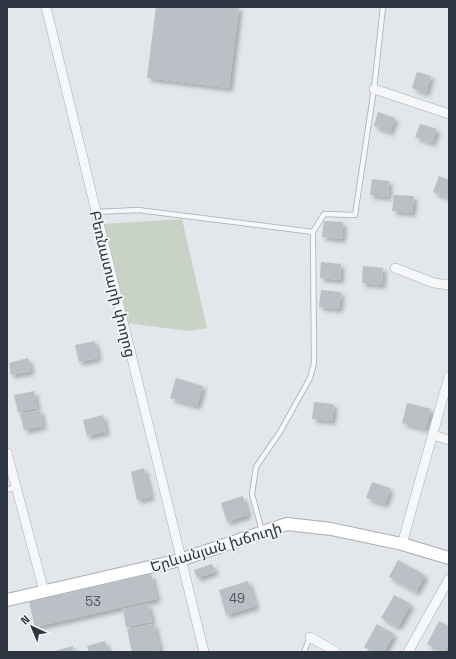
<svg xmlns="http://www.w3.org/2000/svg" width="456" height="659" font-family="'Space Grotesk','Noto Sans Armenian',sans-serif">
  <defs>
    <filter id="shadow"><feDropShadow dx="3.5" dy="3.5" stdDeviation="2" flood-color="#0004"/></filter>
  </defs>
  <rect width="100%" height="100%" fill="#e3e6ea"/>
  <path fill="#c9d3c5" d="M182,219L207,328L189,331L126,323L103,224Z"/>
  <g fill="#bbbfc6" filter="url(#shadow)">
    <path d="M156,7H239L229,88L147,78Z"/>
    <path d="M417,72L431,76L426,93L412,88Z"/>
    <path d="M378,112L395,118L390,132L374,126Z"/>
    <path d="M420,124L437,129L432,143L415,137Z"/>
    <path d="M439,176L449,180V198L433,192Z"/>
    <path d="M372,179L389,181L388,197L370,195Z"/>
    <path d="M394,195L414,196L412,213L392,211Z"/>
    <path d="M324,221L343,222L342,239L322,237Z"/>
    <path d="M321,262L341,264L340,280L320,278Z"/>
    <path d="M363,266L383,268L382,285L362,283Z"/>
    <path d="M321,290L341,292L339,309L319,307Z"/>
    <path d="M95,341L98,358L79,362L75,345Z"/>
    <path d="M28,358L31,371L11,375L9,363Z"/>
    <path d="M176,378L203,386L197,406L170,398Z"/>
    <path d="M34,391L37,408L18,412L14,395Z"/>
    <path d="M314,402L334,404L332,421L312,419Z"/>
    <path d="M407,403L431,409L425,429L402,423Z"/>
    <path d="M40,410L43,426L24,430L20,414Z"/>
    <path d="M103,415L106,432L87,436L83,420Z"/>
    <path d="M144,468L151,497L137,500L131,472Z"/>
    <path d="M372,482L390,488L385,504L366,498Z"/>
    <path d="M243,496L248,515L227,522L221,503Z"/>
    <path d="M398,560L425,575L416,592L389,577Z"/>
    <path d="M212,564L215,572L197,578L194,570Z"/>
    <path d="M151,574L157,599L35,627L29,602Z"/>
    <path d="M248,581L256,606L226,615L219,590Z"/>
    <path d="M394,595L411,604L398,627L381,618Z"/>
    <path d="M148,604L152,622L126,627L123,609Z"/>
    <path d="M439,621L449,626V644L445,652H441L427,644Z"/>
    <path d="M154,624L160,650L132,652L127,629Z"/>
    <path d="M377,624L394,634L384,652H373L364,647Z"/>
    <path d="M105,641L108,652H89L87,646Z"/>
    <path d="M73,646L74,652H55V651Z"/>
  </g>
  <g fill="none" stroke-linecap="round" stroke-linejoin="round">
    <g stroke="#a9adb4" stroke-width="6">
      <g id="lane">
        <path d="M96,212L138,210L313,232L324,214L355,215L374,89L383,7"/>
        <path d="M7,490L16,487"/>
        <path d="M262,531L252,494L256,467L280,432L310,378L314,363L313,232"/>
        <path d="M304,652L310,637"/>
      </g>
    </g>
    <g stroke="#a9adb4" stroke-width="10">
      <g id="street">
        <path d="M46,7L204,652"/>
        <path d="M374,89L449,114"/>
        <path d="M395,268L434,283L449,285"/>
        <path d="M433,435L449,440"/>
        <path d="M7,453L44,591"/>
        <path d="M402,544L449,376"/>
        <path d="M310,637L336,652"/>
        <path d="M408,652L449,579"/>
      </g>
    </g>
    <g stroke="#a9adb4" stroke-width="14">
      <path id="secondary" d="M7,600L180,560L287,524L331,529L402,544L449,558"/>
    </g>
    <use href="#lane" stroke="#f5f7f8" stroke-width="4.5"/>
    <use href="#street" stroke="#f5f7f8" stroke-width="9"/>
    <use href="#secondary" stroke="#fff" stroke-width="12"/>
  </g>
  <g text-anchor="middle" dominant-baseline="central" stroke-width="3.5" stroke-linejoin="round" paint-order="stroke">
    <g font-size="13" fill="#505862">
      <text x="237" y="598">49</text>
      <text x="93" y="601">53</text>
    </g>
    <g font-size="15" fill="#2d3540" stroke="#f3f5f7">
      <text transform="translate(113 284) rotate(76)">Բեռնատարի փողոց</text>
      <text transform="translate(216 547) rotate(-17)">Երևանյան խճուղի</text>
    </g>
  </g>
  <rect width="456" height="659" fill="none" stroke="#2d3540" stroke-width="16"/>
  <g transform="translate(32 627) rotate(316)" stroke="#f3f5f7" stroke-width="3" paint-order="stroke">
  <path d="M0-3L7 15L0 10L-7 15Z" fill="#2d3540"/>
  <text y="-6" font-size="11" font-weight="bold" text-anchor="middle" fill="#2d3540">N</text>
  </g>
</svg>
